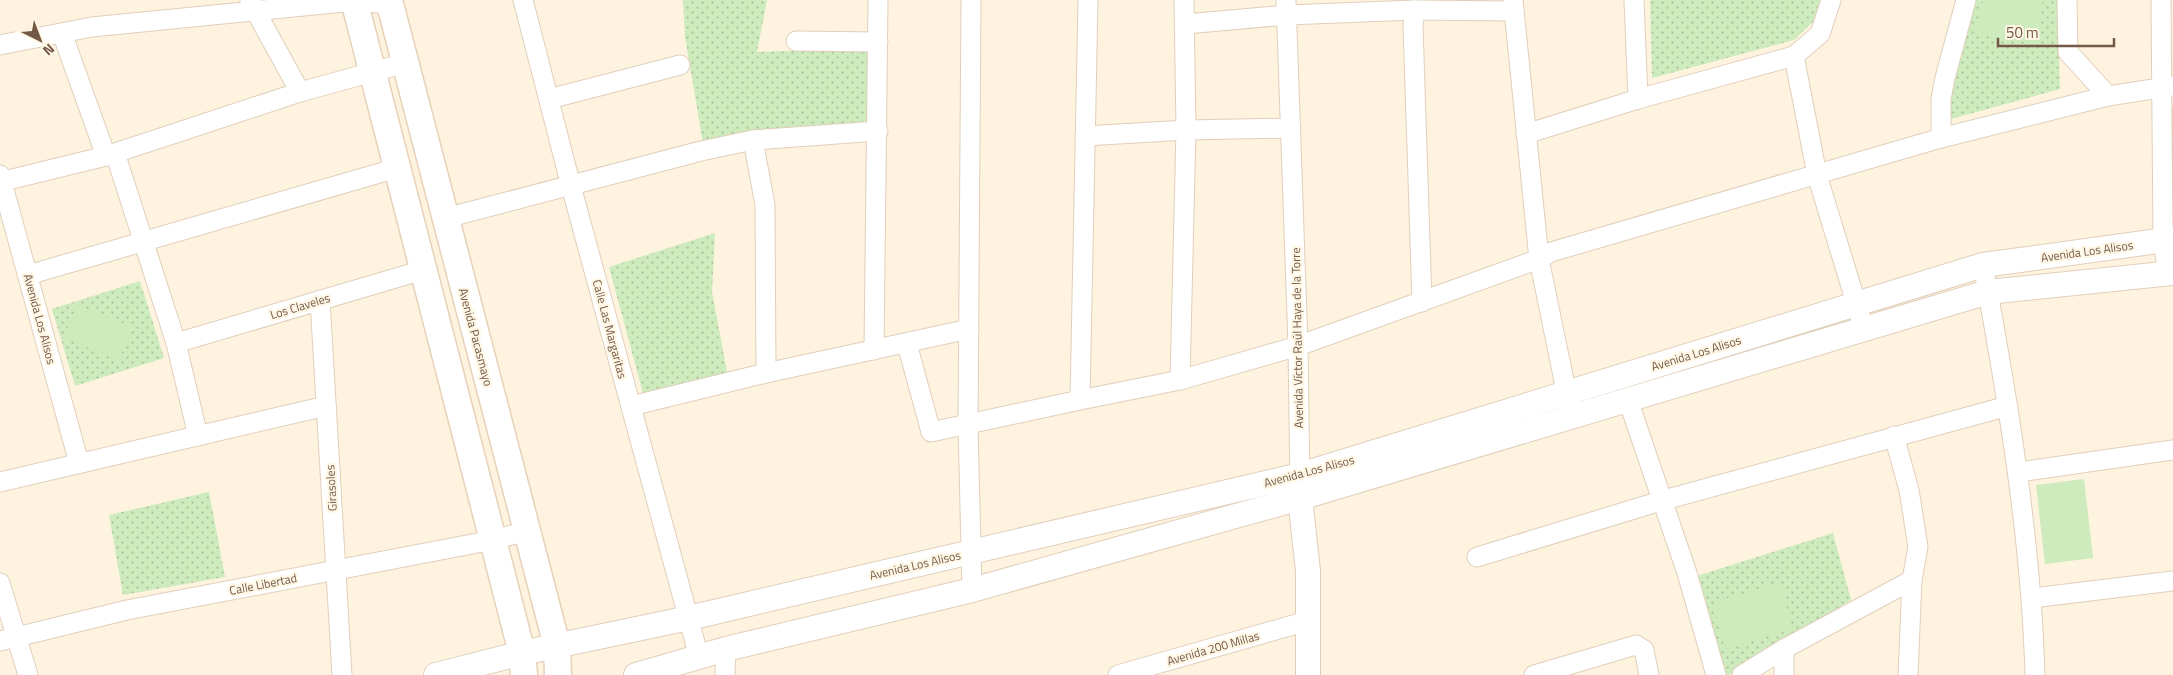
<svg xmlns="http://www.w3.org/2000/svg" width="2173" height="675" font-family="'Titillium Web',sans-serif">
  <defs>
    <pattern id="grass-dots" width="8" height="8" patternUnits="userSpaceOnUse" patternTransform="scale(1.25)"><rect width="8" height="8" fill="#cdebbd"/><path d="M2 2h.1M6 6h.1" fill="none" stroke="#abc19b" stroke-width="1.8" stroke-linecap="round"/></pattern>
    <pattern id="building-hatch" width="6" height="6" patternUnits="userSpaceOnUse" patternTransform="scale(1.25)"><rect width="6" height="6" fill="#f4d2b5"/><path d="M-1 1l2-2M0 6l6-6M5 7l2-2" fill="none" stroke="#caad95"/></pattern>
  </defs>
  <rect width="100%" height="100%" fill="#fdf3df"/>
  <g fill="url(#grass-dots)">
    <path d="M683,0H767L757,52L873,48L874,124L703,143L685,37Z"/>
    <path d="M1650,0H1820L1815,20L1794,40L1652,78Z"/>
    <path d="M1975,0H2057L2060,89L1947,120L1951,82Z"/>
    <path d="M715,233L712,292L728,377L644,397L609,267Z"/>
    <path d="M140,281L164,358L75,386L52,309Z"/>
    <path d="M209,492L225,577L123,595L109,515Z"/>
    <path d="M1833,533L1851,600L1729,675H1725L1697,576Z"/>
  </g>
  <g fill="#cdebbd">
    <path d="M1983,0H2043L2036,45L1975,32Z"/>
    <path d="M77,305L133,327L119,360L64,338Z"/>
    <path d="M2084,479L2093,558L2045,564L2036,485Z"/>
    <path d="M1781,583L1792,628L1725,649L1713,602Z"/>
  </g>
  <path fill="url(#building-hatch)" stroke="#e7b995" d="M2172,106L2173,211H2171Z"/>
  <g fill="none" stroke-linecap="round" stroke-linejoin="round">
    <g stroke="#e1cfbb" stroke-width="21">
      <g id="minor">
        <path d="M523,0L571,186L699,657"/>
        <path d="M971,0L968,426L972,590"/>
        <path d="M1286,0L1298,346L1300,489"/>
        <path d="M1513,0L1539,259L1569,405"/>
        <path d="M1634,0L1638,99"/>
        <path d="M1831,0L1820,34L1794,56L1817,175L1864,329"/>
        <path d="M2067,0L2068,52L2108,96"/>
        <path d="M2161,0L2163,241L2168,274"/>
        <path d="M250,1L300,92"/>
        <path d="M1415,10L1413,26L1422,302"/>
        <path d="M1186,24L1287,15L1415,10L1513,11"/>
        <path d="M62,33L106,156"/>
        <path d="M796,41L878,42"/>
        <path d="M0,45L92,27L354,1L390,4"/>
        <path d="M549,99L680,65"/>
        <path d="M1526,134L1638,99L1794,56"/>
        <path d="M1085,136L1186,130L1291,128"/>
        <path d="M1941,138V99L1945,78L1966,0"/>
        <path d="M753,140L765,205L766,373"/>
        <path d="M115,153L176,343L198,436"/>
        <path d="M0,175L79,463"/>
        <path d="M0,182L106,156L300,92L405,63"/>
        <path d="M446,218L701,151L753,140L878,131"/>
        <path d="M1983,265C2008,401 2031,537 2035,675"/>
        <path d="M28,275L397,168"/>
        <path d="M320,300L342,675"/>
        <path d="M176,343L423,270"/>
        <path d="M907,344L931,432L1080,400L1180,380L1298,346L1539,259L1551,252L1941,138L2108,96L2173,86"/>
        <path d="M874,350L878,0"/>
        <path d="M1180,380L1186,130L1184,0"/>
        <path d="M1080,400L1088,0"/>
        <path d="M1628,400L1687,573L1716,675"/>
        <path d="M631,406L766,373L969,329"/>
        <path d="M1894,436L1909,490L1918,547L1912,580L1908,675"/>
        <path d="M2019,472L2173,450"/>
        <path d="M0,482L326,406"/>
        <path d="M1477,557L1664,500L2008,406"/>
        <path d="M0,583L28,675"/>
        <path d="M2032,598L2173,581"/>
        <path d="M0,641L127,610L493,540L527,531"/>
        <path d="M725,675L726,649"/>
        <path d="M1118,675L1307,621"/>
        <path d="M1534,675L1636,645L1644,650L1649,675"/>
        <path d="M1742,675L1784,649L1912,580"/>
        <path d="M1784,675V649"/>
      </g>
    </g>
    <g stroke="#e1cfbb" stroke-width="26">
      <g id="tertiary">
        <path d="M1300,498L1308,571V675"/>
        <path d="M436,675L522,653L689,618L1300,475L1983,265L2173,239"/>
        <path d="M636,675L726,649L972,590L1300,498L1988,292L2173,273"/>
      </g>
    </g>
    <g stroke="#e7d1b8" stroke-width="29">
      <g id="secondary">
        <path d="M354,0L522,653L524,675"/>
        <path d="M389,0L557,646L558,675"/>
      </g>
    </g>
    <use href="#minor" stroke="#fff" stroke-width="19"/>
    <use href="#tertiary" stroke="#fff" stroke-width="24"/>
    <use href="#secondary" stroke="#fff" stroke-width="26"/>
  </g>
  <g text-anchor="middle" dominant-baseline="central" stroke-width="4.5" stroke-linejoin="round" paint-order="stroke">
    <g font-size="12" fill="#745946" stroke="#fff7e6">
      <text transform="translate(2087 251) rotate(-8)">Avenida Los Alisos</text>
      <text transform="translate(300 306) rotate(-17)">Los Claveles</text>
      <text transform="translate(40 319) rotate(75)">Avenida Los Alisos</text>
      <text transform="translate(610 329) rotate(75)">Calle Las Margaritas</text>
      <text transform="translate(476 337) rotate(75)">Avenida Pacasmayo</text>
      <text transform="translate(1297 338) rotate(-91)">Avenida Víctor Raúl Haya de la Torre</text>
      <text transform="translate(1696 353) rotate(-17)">Avenida Los Alisos</text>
      <text transform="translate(1309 471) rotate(-15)">Avenida Los Alisos</text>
      <text transform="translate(331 488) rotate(-93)">Girasoles</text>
      <text transform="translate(915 565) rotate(-13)">Avenida Los Alisos</text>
      <text transform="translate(263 584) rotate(-11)">Calle Libertad</text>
      <text transform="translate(1213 648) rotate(-16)">Avenida 200 Millas</text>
    </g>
  </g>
  <g transform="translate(40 40) rotate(138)" stroke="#fff7e6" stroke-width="4" paint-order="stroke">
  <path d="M0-4L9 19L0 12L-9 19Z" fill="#745946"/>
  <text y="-8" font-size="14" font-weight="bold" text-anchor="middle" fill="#745946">N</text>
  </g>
  <path d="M1998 38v8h116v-8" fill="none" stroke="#745946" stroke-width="2.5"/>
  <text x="2006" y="38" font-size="15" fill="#745946" stroke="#fff7e6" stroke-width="4" paint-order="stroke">50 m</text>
</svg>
